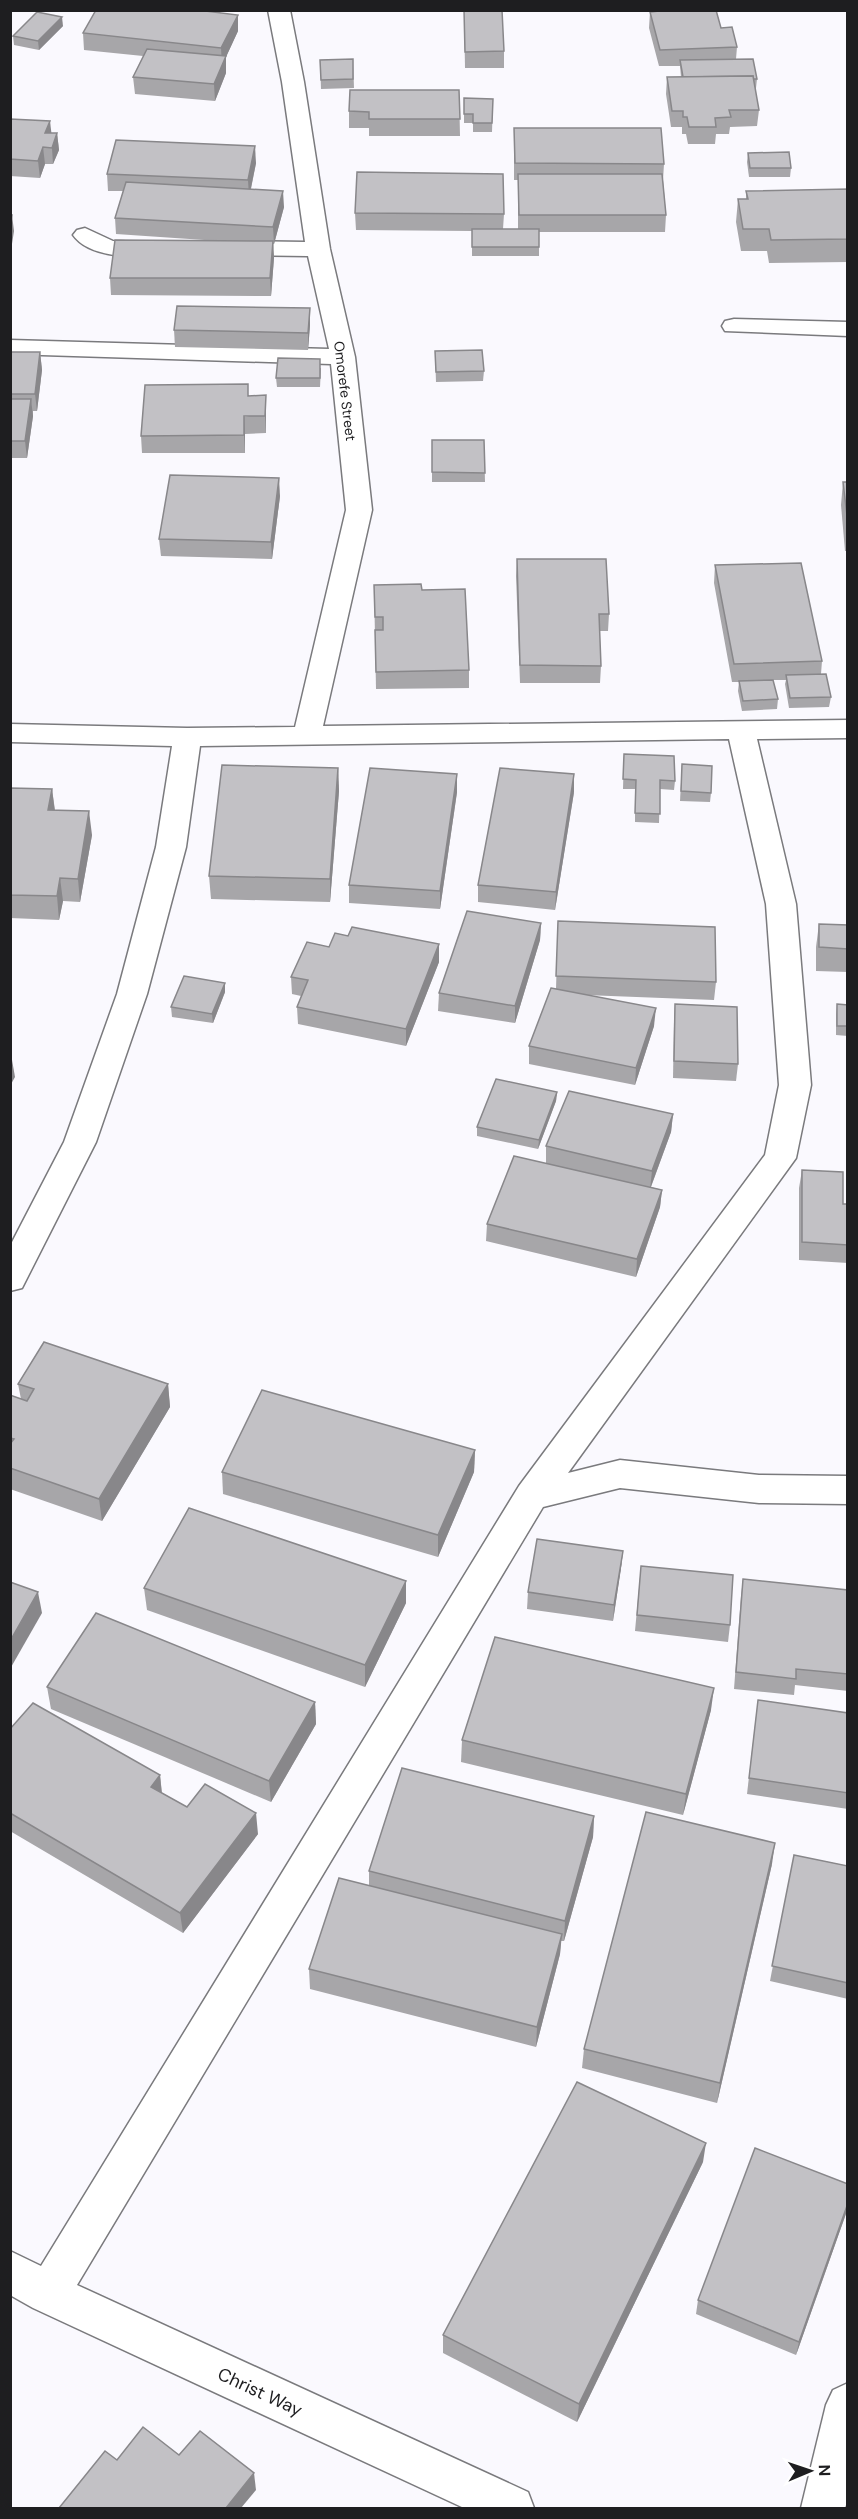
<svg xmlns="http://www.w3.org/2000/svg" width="858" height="2519" font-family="'DM Sans',sans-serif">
  <rect width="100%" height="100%" fill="#faf9fe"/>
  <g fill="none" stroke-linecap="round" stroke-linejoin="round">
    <g stroke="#7a7a7d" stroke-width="3">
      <g id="minor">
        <path d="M268,10H290L304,82L330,249L355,357L372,510L323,726L848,720V738L757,739L796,904L811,1085L796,1158L568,1473L620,1460L759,1475L848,1476V1504L759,1503L620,1488L543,1507L77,2285L528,2492L534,2508H464L33,2308L10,2295V2251L41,2266L519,1486L765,1155L779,1085L766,904L729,739L200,746L186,847L147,994L96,1142L22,1288L10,1291V1246L64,1142L117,994L156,847L172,746L10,742V724L187,728L295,727L346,510L331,364L10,354V340L329,349L308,256L227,255L219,253L215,248L219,243L227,241L305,242L282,82Z"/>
        <path d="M85,228L113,241L165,243L169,248L165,253C140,259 90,259 73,235L77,230Z"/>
        <path d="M734,319L848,322V336L725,331L722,326L725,321Z"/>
        <path d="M848,2383V2499L845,2508H801L826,2405L833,2390Z"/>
      </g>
    </g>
    <use href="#minor" fill="#fff" fill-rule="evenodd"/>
  </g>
  <g fill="#a7a6a9">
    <path d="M10,10H52L51,12H37L63,26L39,50L14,45L13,36L37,12H10Z"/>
    <path d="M96,10H221L220,13L238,31L226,57V73L215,101L135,94L133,77L143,56L84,50L83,33Z"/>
    <path d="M464,10L504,51V68H465Z"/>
    <path d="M666,10H716L721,28L737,47L736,59L757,79L756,88H755L759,110L757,126L730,127L729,134H716L715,144H688L686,134H682V127H671L666,94L667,77H681L680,66H659L649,28L650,12L666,11Z"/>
    <path d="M353,59L354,88L321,89L320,60Z"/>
    <path d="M459,90L460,136H369V128H349V111Z"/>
    <path d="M464,98L493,99L492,132H473V123H464Z"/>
    <path d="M10,119L51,133H57L59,150L53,164H45L40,178L10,176Z"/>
    <path d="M514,128L664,164L663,180L666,215L665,232H539V256H472V231L356,230L355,213L504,214L503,229H518V180H514Z"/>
    <path d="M748,153L791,168L790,177H749L747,162Z"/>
    <path d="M256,163L251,189L284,207L274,244H273L274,258L271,296L111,295L110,278L219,241L116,234L115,218L123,191H108L107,174Z"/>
    <path d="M848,189V262L769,263L767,251H741L736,222L738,199H746V191Z"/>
    <path d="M310,308V325L308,350L175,347L174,330Z"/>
    <path d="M435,351L484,371L483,381L436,382Z"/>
    <path d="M10,352H40L42,370L37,411H33V416L27,458H10Z"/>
    <path d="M321,368L320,387H277L276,378Z"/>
    <path d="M266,413V433L245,434V453H142L141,436Z"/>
    <path d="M432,440H484L485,482H432Z"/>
    <path d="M843,482H848V551H845L841,505Z"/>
    <path d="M280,496L272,559L161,556L159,539Z"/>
    <path d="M517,559L609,614L608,631H599L601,666L600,683H520L516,576Z"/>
    <path d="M715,565L822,661L821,674L831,697L829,707L789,708L785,684L786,680H773L778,699L777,709L742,711L738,691L739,682H732L714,583Z"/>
    <path d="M374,585L422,590L469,670V688L376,689Z"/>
    <path d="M624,754L675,781L674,790L660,789L659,823L635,822V789H623Z"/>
    <path d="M682,764L711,793L710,802L680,801Z"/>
    <path d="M338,768L339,791L330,902L211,899L209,876Z"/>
    <path d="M457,774V792L440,909L349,903V885Z"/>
    <path d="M10,788L52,789L55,810L92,835L80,902L63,901L59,920L10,918Z"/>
    <path d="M574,792L555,910L478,902V885Z"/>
    <path d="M558,921L716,982L714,1000L585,995L654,1026L635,1085L529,1064V1046L556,989Z"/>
    <path d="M541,923L540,940L515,1023L438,1011L439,993Z"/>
    <path d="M819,924L848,925V972L816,971V947Z"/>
    <path d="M348,936L439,944V962L406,1046L298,1024L297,1007L301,996L292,994L291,977Z"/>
    <path d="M225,983V992L213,1023L172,1017L171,1007Z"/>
    <path d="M675,1004L738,1064L736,1081L673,1078L674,1022Z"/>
    <path d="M837,1004L848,1005V1036L836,1035V1014Z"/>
    <path d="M557,1092L556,1101L538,1149L477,1136V1127Z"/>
    <path d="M673,1114L671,1132L651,1187L662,1190L660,1207L636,1277L486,1241L487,1224L546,1163V1146Z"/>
    <path d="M802,1170L843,1204H848V1263L799,1260V1188Z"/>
    <path d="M18,1384H168L170,1407L102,1521L10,1489V1395L21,1399Z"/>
    <path d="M475,1450L474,1472L438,1557L223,1494L222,1472Z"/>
    <path d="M623,1551L621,1568L613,1621L527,1609L528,1592Z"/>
    <path d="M641,1566L730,1625L728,1642L635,1631Z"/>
    <path d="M743,1579L848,1590V1691L795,1685L794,1695L734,1689L741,1596Z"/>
    <path d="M144,1588L406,1603L365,1687L147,1610Z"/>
    <path d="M47,1687L315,1702L316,1724L271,1802L51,1709Z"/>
    <path d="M711,1710L683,1815L461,1762L462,1740Z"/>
    <path d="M848,1713V1809L747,1794L756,1716Z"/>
    <path d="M10,1729L160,1775L162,1793L187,1807L258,1834L183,1933L10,1831Z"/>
    <path d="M594,1816L593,1837L564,1941H561L560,1954L536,2047L310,1989L309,1969L369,1885V1871Z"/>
    <path d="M794,1855L848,1866V1999L770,1981Z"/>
    <path d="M772,1864L717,2103L582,2068L584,2049Z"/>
    <path d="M703,2162L577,2422L443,2353V2335Z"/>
    <path d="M848,2184V2208L796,2355L696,2314L698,2300Z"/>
  </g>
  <g fill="#88878a">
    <path d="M238,15V31L226,57V73L215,101L214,84L222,65L221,48Z"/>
    <path d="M62,17L63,26L39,50L38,41Z"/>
    <path d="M50,121L52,138L45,133Z"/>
    <path d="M57,133L59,150L53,164L52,148Z"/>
    <path d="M255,146L256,163L249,197L248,180Z"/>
    <path d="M43,147L45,164L40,178L38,161Z"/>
    <path d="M283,191L284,207L274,244L273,227Z"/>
    <path d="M12,215L14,231L10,257V227Z"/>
    <path d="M273,241L274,258L271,296L270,278Z"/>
    <path d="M310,308V325L308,350V333Z"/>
    <path d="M40,352L42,370L37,411L35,394Z"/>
    <path d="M266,395V433L265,416Z"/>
    <path d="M31,399L33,416L27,458L25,441Z"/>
    <path d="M244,416L245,434V453L244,435Z"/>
    <path d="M279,478L280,496L272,559L271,542Z"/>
    <path d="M338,768L339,791L330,902V879Z"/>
    <path d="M457,774V792L440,909V891Z"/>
    <path d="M574,774V792L555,910L556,892Z"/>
    <path d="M52,789L55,813L48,810Z"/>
    <path d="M89,811L92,835L80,902L78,879Z"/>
    <path d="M60,878L63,901L59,920L57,896Z"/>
    <path d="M541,923L540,940L515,1023V1006Z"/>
    <path d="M439,944V962L406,1046V1029Z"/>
    <path d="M225,983V992L213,1023L212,1014Z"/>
    <path d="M656,1008L654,1026L635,1085L636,1068Z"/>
    <path d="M11,1054L15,1077L10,1086V1056Z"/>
    <path d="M557,1092L556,1101L538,1149L539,1140Z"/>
    <path d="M673,1114L671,1132L650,1189L652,1171Z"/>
    <path d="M662,1190L660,1207L636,1277L637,1259Z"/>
    <path d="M168,1384L170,1407L102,1521L99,1499Z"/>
    <path d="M475,1450L474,1472L438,1557V1535Z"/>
    <path d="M623,1551L621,1568L613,1621L614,1605Z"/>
    <path d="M406,1581V1603L365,1687V1665Z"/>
    <path d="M38,1592L42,1613L10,1669V1641Z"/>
    <path d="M714,1688L711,1710L683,1815L686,1794Z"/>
    <path d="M315,1702L316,1724L271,1802L269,1781Z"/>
    <path d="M160,1775L162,1796L151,1787Z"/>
    <path d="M256,1813L258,1834L183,1933L180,1913Z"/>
    <path d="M594,1816L593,1837L564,1941L565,1921Z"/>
    <path d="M775,1843L772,1864L717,2103L720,2083Z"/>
    <path d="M562,1934L560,1954L536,2047L537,2027Z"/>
    <path d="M706,2143L703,2162L577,2422L579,2404Z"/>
    <path d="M848,2203V2208L796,2355L799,2342Z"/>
    <path d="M254,2473L256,2490L241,2508H226Z"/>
  </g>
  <g fill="#c2c1c5" stroke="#88878a" stroke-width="1.5">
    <path d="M96,10H197L238,15L221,48L83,33Z"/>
    <path d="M464,10H502L504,51L465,52Z"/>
    <path d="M669,10H716L721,28L732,27L737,47L660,50L650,12Z"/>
    <path d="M37,12L62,17L38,41L13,36Z"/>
    <path d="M147,49L226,56L214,84L133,77Z"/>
    <path d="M353,59V79L321,80L320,60Z"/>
    <path d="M753,59L757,79H753V76L683,77L680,60Z"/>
    <path d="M753,76L759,110H729L731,117L715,118L716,127H689L687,117H683V111H672L667,77Z"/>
    <path d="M350,90H459L460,119H369V112L349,111Z"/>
    <path d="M464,98L493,99L492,123H473V114H464Z"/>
    <path d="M10,119L50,121L45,133H57L52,148L43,147L38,161L10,159Z"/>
    <path d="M514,128H661L664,164L515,163Z"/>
    <path d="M116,140L255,146L248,180L107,174Z"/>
    <path d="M789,152L791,168H750L748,153Z"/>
    <path d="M357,172L503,174L504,214L355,213Z"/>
    <path d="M518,174H662L666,215H519Z"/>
    <path d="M126,182L283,191L273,227L115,218Z"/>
    <path d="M848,189V239L771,240L769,229H743L738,199H748L746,191Z"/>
    <path d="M10,215H12L10,227Z"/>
    <rect x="472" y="229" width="67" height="18"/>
    <path d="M115,240L273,241L270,278H110Z"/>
    <path d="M177,306L310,308L308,333L174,330Z"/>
    <path d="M482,350L484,371L436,372L435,351Z"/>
    <path d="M10,352H40L35,394H10Z"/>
    <path d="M278,358L320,359V378H276Z"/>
    <path d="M248,384V396L266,395L265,416H244V435L141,436L145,385Z"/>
    <path d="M10,399H31L25,441H10Z"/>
    <path d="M432,440H484L485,473L432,472Z"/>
    <path d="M170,475L279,478L271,542L159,539Z"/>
    <path d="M843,482H848V524Z"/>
    <path d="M517,559H606L609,614H599L601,666L520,665Z"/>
    <path d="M801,563L822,661L734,664L715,565Z"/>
    <path d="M421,584L422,590L465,589L469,670L376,672L375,630H383V617H375L374,585Z"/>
    <path d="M826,674L831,697L790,698L786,675Z"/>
    <path d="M773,680L778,699L743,701L739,681Z"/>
    <path d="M624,754L674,756L675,781L660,780V814L635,813L636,780L623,779Z"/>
    <path d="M682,764L712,766L711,793L681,791Z"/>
    <path d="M222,765L338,768L330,879L209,876Z"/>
    <path d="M370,768L457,774L440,891L349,885Z"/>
    <path d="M500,768L574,774L556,892L478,885Z"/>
    <path d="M10,788L52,789L48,810L89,811L78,879L60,878L57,896L10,895Z"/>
    <path d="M467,911L541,923L515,1006L439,993Z"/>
    <path d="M558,921L715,927L716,982L556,976Z"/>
    <path d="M819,924L848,925V949L819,947Z"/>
    <path d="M352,927L439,944L406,1029L297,1007L308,980L291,977L307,942L329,947L335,933L348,936Z"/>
    <path d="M184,976L225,983L212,1014L171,1007Z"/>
    <path d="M551,988L656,1008L636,1068L529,1046Z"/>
    <path d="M675,1004L737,1007L738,1064L674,1061Z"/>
    <path d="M837,1004L848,1005V1026H837Z"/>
    <path d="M496,1079L557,1092L539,1140L477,1127Z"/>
    <path d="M569,1091L673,1114L652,1171L546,1146Z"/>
    <path d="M514,1156L662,1190L637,1259L487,1224Z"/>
    <path d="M802,1170L843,1172V1204H848V1245L802,1242Z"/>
    <path d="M44,1342L168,1384L99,1499L10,1468V1444L14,1439L10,1438V1395L27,1401L34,1389L18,1384Z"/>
    <path d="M262,1390L475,1450L438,1535L222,1472Z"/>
    <path d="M189,1508L406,1581L365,1665L144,1588Z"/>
    <path d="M537,1539L623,1551L614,1605L528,1592Z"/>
    <path d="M641,1566L733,1575L730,1625L637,1615Z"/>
    <path d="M743,1579L848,1590V1674L796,1669V1679L736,1672Z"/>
    <path d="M10,1582L38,1592L10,1641Z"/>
    <path d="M96,1613L315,1702L269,1781L47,1687Z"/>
    <path d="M495,1637L714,1688L686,1794L462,1740Z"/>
    <path d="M758,1700L848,1713V1793L749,1778Z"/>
    <path d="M33,1703L160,1775L151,1787L187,1807L205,1784L256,1813L180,1913L10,1813V1729Z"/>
    <path d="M402,1768L594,1816L565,1921L369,1871Z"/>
    <path d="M646,1812L775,1843L720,2083L584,2049Z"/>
    <path d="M794,1855L848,1866V1983L772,1966Z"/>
    <path d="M339,1878L562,1934L537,2027L309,1969Z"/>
    <path d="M577,2082L706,2143L579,2404L443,2335Z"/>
    <path d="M755,2148L848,2184V2203L799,2342L698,2300Z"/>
    <path d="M143,2427L179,2455L200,2431L254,2473L226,2508H59L105,2451L117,2460Z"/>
  </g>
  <g text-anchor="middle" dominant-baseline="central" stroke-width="5" stroke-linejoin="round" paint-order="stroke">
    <g font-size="14" fill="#1e1e20" stroke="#fff">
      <text transform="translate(345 391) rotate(83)">Omorefe Street</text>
    </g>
    <g font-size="18" fill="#1e1e20" stroke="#fff">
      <text transform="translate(260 2392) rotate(25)">Christ Way</text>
    </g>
  </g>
  <rect width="858" height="2519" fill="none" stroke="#1e1e20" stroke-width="24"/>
  <g transform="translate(810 2471) rotate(88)" stroke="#ffffff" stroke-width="4.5" paint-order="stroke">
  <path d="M0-4.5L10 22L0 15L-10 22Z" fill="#1e1e20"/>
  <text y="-9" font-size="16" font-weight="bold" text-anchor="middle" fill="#1e1e20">N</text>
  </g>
</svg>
